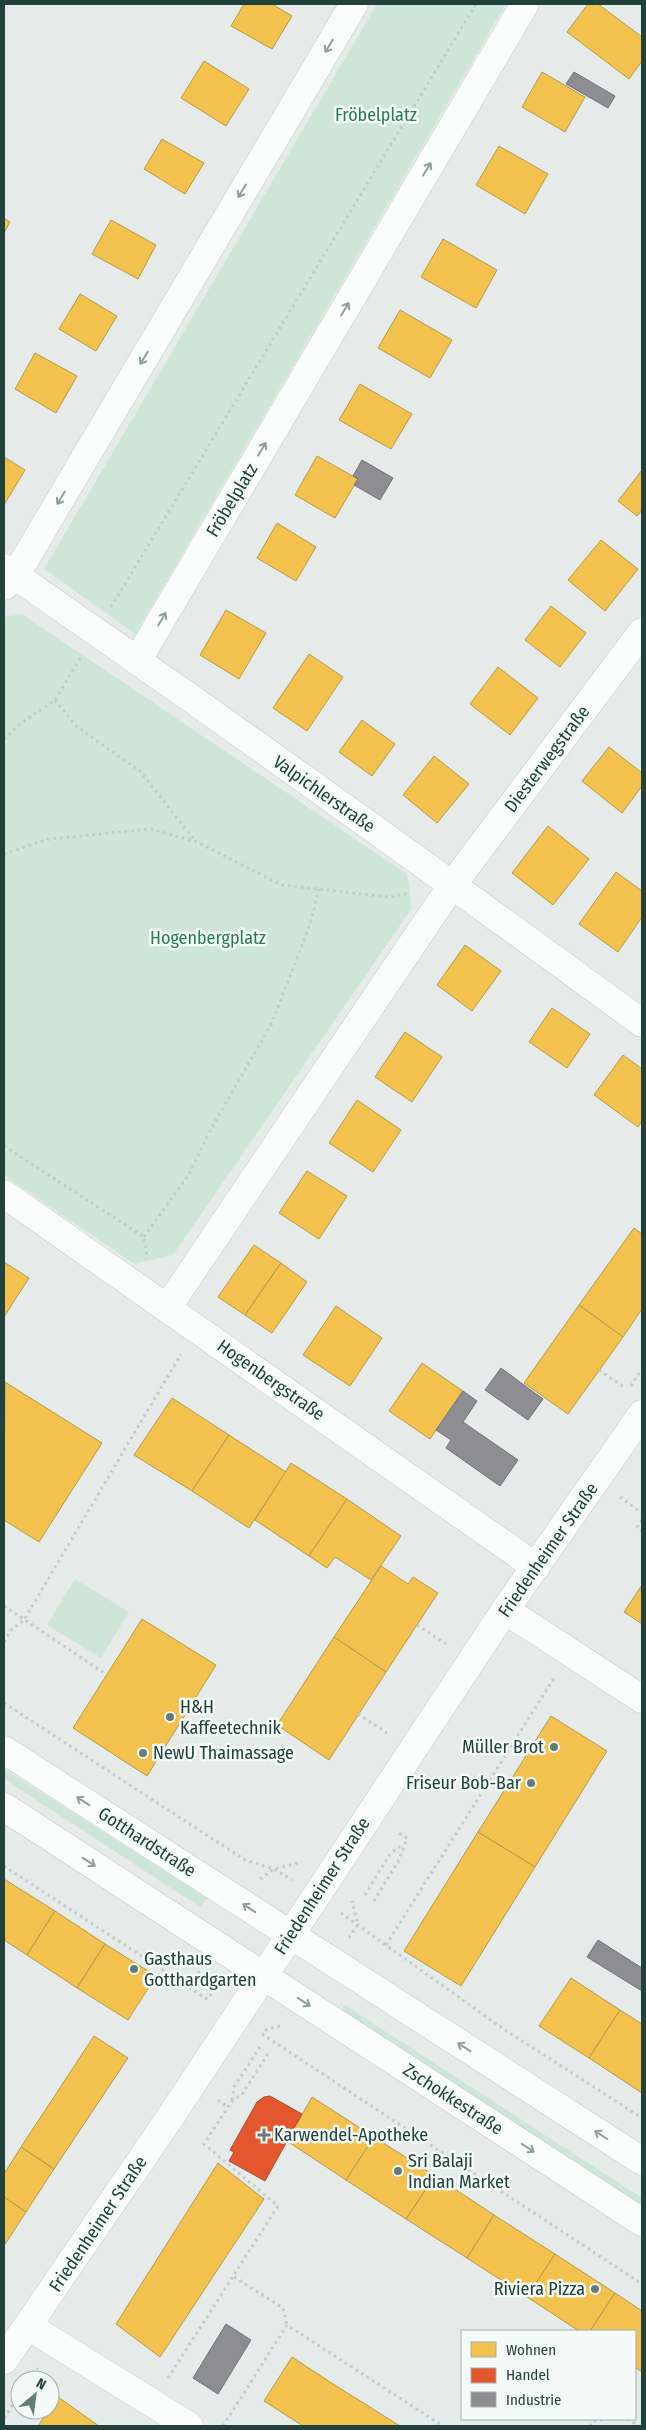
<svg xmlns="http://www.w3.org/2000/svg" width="646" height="2430" font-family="'Fira Sans Condensed',sans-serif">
  <rect width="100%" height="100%" fill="#e6ebe9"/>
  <g fill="#cee6d7">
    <path d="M377,4H506L135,634L44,569Z"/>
    <path d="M22,614L407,874L412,908L173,1255L134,1264L4,1175V617Z"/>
    <path d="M75,1579L129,1612L101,1658L47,1625Z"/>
    <path d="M4,1769L207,1898L200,1907L4,1779Z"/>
    <path d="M345,2005L642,2198V2208L340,2013Z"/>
  </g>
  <g fill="#f2c14e" stroke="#b39b48">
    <path d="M244,4H272L292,16L272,49L231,26Z"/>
    <path d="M588,4H598L642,37V61L629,79L567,32Z"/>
    <path d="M204,61L249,89L226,126L181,98Z"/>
    <path d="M542,72L585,97L565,132L522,107Z"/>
    <path d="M162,139L204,163L185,194L144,169Z"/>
    <path d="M499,146L548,174L525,214L476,185Z"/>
    <path d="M4,218L10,222L4,233Z"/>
    <path d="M111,220L156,245L138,279L92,254Z"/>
    <path d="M443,239L497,270L476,308L421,277Z"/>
    <path d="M80,294L117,316L96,351L59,329Z"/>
    <path d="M400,310L452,340L430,378L378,348Z"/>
    <path d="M35,353L77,376L56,413L15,389Z"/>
    <path d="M360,384L412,414L391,449L339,420Z"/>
    <path d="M317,456L358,479L335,518L295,495Z"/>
    <path d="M4,457L25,470L4,505Z"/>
    <path d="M642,470V510L637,516L618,501Z"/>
    <path d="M277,523L316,547L296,581L257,558Z"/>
    <path d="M601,540L638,569L605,611L568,580Z"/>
    <path d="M551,606L586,633L560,667L525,640Z"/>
    <path d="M226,610L266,633L239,679L200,655Z"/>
    <path d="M309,654L343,677L307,731L273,708Z"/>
    <path d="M498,667L538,698L510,735L470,704Z"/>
    <path d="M362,720L395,744L372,776L339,752Z"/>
    <path d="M609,747L642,773V786L622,813L582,781Z"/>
    <path d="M434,756L469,784L437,823L403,795Z"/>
    <path d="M548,826L589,859L553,905L512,873Z"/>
    <path d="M616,872L642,891V917L618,952L579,924Z"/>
    <path d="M465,945L501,971L472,1011L437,985Z"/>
    <path d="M552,1008L590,1034L567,1068L529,1042Z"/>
    <path d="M405,1032L442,1057L412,1102L375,1077Z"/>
    <path d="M623,1055L642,1069V1121L638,1127L594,1095Z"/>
    <path d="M357,1100L401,1130L373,1172L329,1143Z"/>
    <path d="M307,1171L347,1196L319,1239L279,1213Z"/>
    <path d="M634,1228L642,1234V1309L623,1337L579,1305Z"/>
    <path d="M254,1245L281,1263L245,1315L218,1297Z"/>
    <path d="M4,1262L29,1278L4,1317Z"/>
    <path d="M281,1263L307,1282L272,1333L245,1315Z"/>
    <path d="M579,1305L623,1337L568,1414L524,1383Z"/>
    <path d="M336,1306L382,1338L350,1386L303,1355Z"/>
    <path d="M422,1363L463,1391L430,1439L389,1411Z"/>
    <path d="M5,1382L102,1443L39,1542L4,1520Z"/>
    <path d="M172,1398L229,1435L192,1491L134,1455Z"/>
    <path d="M229,1435L286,1472L249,1528L192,1491Z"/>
    <path d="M291,1463L347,1499L309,1556L255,1520Z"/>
    <path d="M347,1499L401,1536L371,1580L335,1557L327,1568L309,1556Z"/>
    <path d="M381,1566L408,1584L413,1577L438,1593L386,1672L334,1637Z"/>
    <path d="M642,1585V1624L624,1612Z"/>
    <path d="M142,1619L216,1665L147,1776L73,1728Z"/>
    <path d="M334,1637L386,1672L329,1760L277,1725Z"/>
    <path d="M551,1716L607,1751L535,1867L478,1832Z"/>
    <path d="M478,1832L535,1867L461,1986L404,1951Z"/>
    <path d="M4,1879L55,1911L27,1955L4,1940Z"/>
    <path d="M55,1911L105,1944L77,1988L27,1955Z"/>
    <path d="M105,1944L156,1976L128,2020L77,1988Z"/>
    <path d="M571,1978L620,2010L589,2058L539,2026Z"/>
    <path d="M620,2010L642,2024V2093L589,2058Z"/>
    <path d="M94,2036L128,2058L54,2169L21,2147Z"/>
    <path d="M312,2097L374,2137L346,2180L287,2141Z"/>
    <path d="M374,2137L435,2176L406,2219L346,2180Z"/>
    <path d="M21,2147L54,2169L26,2212L4,2197V2174Z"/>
    <path d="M218,2163L264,2199L160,2357L116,2324Z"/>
    <path d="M435,2176L494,2215L467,2258L406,2219Z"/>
    <path d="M4,2197L26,2212L4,2246Z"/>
    <path d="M494,2215L555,2254L527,2297L467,2258Z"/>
    <path d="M555,2254L615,2293L590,2331H579L527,2297Z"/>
    <path d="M615,2293L642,2311V2372L635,2367V2331H590Z"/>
    <path d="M292,2357L330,2382L400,2426H303L264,2401Z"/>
    <path d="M58,2397L99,2426H38Z"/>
  </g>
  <path fill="#e4572e" stroke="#aa5032" d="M270,2096L302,2114L265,2181L229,2161L234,2152L230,2150L257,2102L264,2097Z"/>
  <g fill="#8d8d92" stroke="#6d7678">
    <path d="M574,72L615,96L608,108L566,84Z"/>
    <path d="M362,460L393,478L380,500L354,485L358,479L353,476Z"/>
    <path d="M501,1368L543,1399L528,1420L485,1390Z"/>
    <path d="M463,1391L477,1401L463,1422L518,1460L500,1486L446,1448L451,1440L436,1430Z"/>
    <path d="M598,1940L642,1968V1991L587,1957Z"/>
    <path d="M226,2324L251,2340L218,2394L193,2378Z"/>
  </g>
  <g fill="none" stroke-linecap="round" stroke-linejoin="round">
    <g stroke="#c3c8c6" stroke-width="29">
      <g id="street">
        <path d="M4,568C219,716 431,869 642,1023"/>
        <path d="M4,586L15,576L354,4"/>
        <path d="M137,661L525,4"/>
        <path d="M4,1194L536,1567"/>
        <path d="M167,1308L452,885L642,632"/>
        <path d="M505,1610L642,1699"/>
        <path d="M28,2326L189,2426"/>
        <path d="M4,2360L169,2119L505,1610L642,1414"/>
      </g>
    </g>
    <g stroke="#c1c9c7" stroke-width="29">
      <g id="secondary">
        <path d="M4,1750L642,2161"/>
        <path d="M4,1807L642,2222"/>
      </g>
    </g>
    <g stroke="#c1cbc9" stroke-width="3" stroke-dasharray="2.5 4" stroke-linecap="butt">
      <path d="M111,607L476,4"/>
      <path d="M55,700L76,726L140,771L196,842"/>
      <path d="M4,739L20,724L55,700L81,657"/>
      <path d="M4,854L49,839L151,829L197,842L282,885L388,897L410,893"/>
      <path d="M4,1146L144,1237L147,1257"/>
      <path d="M144,1237L189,1174L212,1127L272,1023L310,924L319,889"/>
      <path d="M599,1370L625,1388"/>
      <path d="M631,1386L642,1369"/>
      <path d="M620,1497L642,1513"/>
      <path d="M642,1520L637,1527L642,1531"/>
      <path d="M4,1606L107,1675"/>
      <path d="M417,1625L446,1644"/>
      <path d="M4,1642L11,1630L24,1620L181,1354"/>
      <path d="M4,1703L245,1860L274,1869L292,1880"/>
      <path d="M358,1714L387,1733"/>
      <path d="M4,1866L210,2001"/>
      <path d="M260,1879L274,1869L302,1862"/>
      <path d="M365,1895L390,1854L403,1844"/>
      <path d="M374,1901L399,1860L407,1838L396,1831"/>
      <path d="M341,1913L502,2028L642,2118"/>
      <path d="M349,1938L358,1924L352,1901"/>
      <path d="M386,1945L554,1678"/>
      <path d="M198,1971L212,1998"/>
      <path d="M265,2030L283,2025"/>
      <path d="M262,2034L642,2284"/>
      <path d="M218,2100L228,2107"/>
      <path d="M232,2100L234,2087L260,2047"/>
      <path d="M234,2277L283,2308L287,2325"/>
      <path d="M168,2378L278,2206L204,2144L232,2101L243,2093L269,2052"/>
      <path d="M30,2380L38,2368"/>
      <path d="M4,2418L20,2394"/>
      <path d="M627,2419L639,2426"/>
      <path d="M223,2426L287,2325L443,2426"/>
      <path d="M590,2426L593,2421L609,2419"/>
    </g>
    <use href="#street" stroke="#fbfcfc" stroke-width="28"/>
    <use href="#secondary" stroke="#fbfcfc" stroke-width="28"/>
  </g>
  <defs><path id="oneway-shaft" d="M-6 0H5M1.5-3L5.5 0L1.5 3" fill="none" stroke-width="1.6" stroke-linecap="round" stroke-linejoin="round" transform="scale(1.25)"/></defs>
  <g stroke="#8e9e9c">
    <use href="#oneway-shaft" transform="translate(329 46) rotate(121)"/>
    <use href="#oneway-shaft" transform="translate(427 169) rotate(-59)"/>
    <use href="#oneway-shaft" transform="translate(242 191) rotate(121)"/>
    <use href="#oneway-shaft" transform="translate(345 309) rotate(-59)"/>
    <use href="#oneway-shaft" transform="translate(144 358) rotate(121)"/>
    <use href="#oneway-shaft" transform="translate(262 449) rotate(-59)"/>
    <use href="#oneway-shaft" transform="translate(61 498) rotate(121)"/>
    <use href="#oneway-shaft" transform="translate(162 619) rotate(-59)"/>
    <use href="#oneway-shaft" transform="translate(83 1801) rotate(-147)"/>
    <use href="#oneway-shaft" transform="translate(89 1862) rotate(33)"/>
    <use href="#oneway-shaft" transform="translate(249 1908) rotate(-147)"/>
    <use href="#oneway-shaft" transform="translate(304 2002) rotate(33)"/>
    <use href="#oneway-shaft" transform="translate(464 2047) rotate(-147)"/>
    <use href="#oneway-shaft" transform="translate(601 2135) rotate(-148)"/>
    <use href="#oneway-shaft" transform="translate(528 2148) rotate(33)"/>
  </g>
  <g fill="#667c78" stroke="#f4faf7" stroke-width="2">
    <circle cx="170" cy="1717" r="5"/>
    <circle cx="554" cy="1747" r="5"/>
    <circle cx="143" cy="1753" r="5"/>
    <circle cx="531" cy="1783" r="5"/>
    <circle cx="134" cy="1969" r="5"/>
    <path d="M261.5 2127.5h5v5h5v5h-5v5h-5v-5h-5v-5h5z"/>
    <circle cx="398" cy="2171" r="5"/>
    <circle cx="595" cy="2289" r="5"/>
  </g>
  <g text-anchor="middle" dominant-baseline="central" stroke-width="5" stroke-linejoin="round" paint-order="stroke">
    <g font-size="18" fill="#277c4f" stroke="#f4faf7">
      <text x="376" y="115">Fröbelplatz</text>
      <text x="208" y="938">Hogenbergplatz</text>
    </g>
    <g font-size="18" fill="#21413b" stroke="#f4faf7">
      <text transform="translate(232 500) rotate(-59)">Fröbelplatz</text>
      <text transform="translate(547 759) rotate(-53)">Diesterwegstraße</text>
      <text transform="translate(324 794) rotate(35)">Valpichlerstraße</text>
      <text transform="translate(271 1380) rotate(35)">Hogenbergstraße</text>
      <text transform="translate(548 1550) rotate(-55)">Friedenheimer Straße</text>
      <text transform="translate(147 1842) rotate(33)">Gotthardstraße</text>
      <text transform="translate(322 1886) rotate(-57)">Friedenheimer Straße</text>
      <text transform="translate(453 2099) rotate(33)">Zschokkestraße</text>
      <text transform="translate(98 2224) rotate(-56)">Friedenheimer Straße</text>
    </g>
    <g font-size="18" fill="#21413b" stroke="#f4faf7" text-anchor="start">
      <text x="180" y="1707">H&amp;H<tspan x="180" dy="21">Kaffeetechnik</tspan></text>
      <text x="544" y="1747" text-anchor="end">Müller Brot</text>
      <text x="153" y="1753">NewU Thaimassage</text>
      <text x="521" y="1783" text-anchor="end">Friseur Bob-Bar</text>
      <text x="144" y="1959">Gasthaus<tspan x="144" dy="21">Gotthardgarten</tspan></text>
      <text x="274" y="2135">Karwendel-Apotheke</text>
      <text x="408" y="2161">Sri Balaji<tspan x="408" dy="21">Indian Market</tspan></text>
      <text x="585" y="2289" text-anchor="end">Riviera Pizza</text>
    </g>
  </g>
  <rect width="646" height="2430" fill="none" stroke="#21413b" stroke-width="10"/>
  <rect x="461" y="2330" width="175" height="90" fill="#f4faf7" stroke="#a0b0ac"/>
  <rect x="471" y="2342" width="25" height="15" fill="#f2c14e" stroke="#a0b0ac"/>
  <text x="506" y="2355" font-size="15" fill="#21413b">Wohnen</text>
  <rect x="471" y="2368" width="25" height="15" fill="#e4572e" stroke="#a0b0ac"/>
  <text x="506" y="2380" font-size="15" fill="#21413b">Handel</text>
  <rect x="471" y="2392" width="25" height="15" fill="#8d8d92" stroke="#a0b0ac"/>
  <text x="506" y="2405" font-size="15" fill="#21413b">Industrie</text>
  <g transform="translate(35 2395) rotate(29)"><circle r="24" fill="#f4faf7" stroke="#a0b0ac"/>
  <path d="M0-4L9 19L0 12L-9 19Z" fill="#667c78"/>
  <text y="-8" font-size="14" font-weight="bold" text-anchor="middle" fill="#21413b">N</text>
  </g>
</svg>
